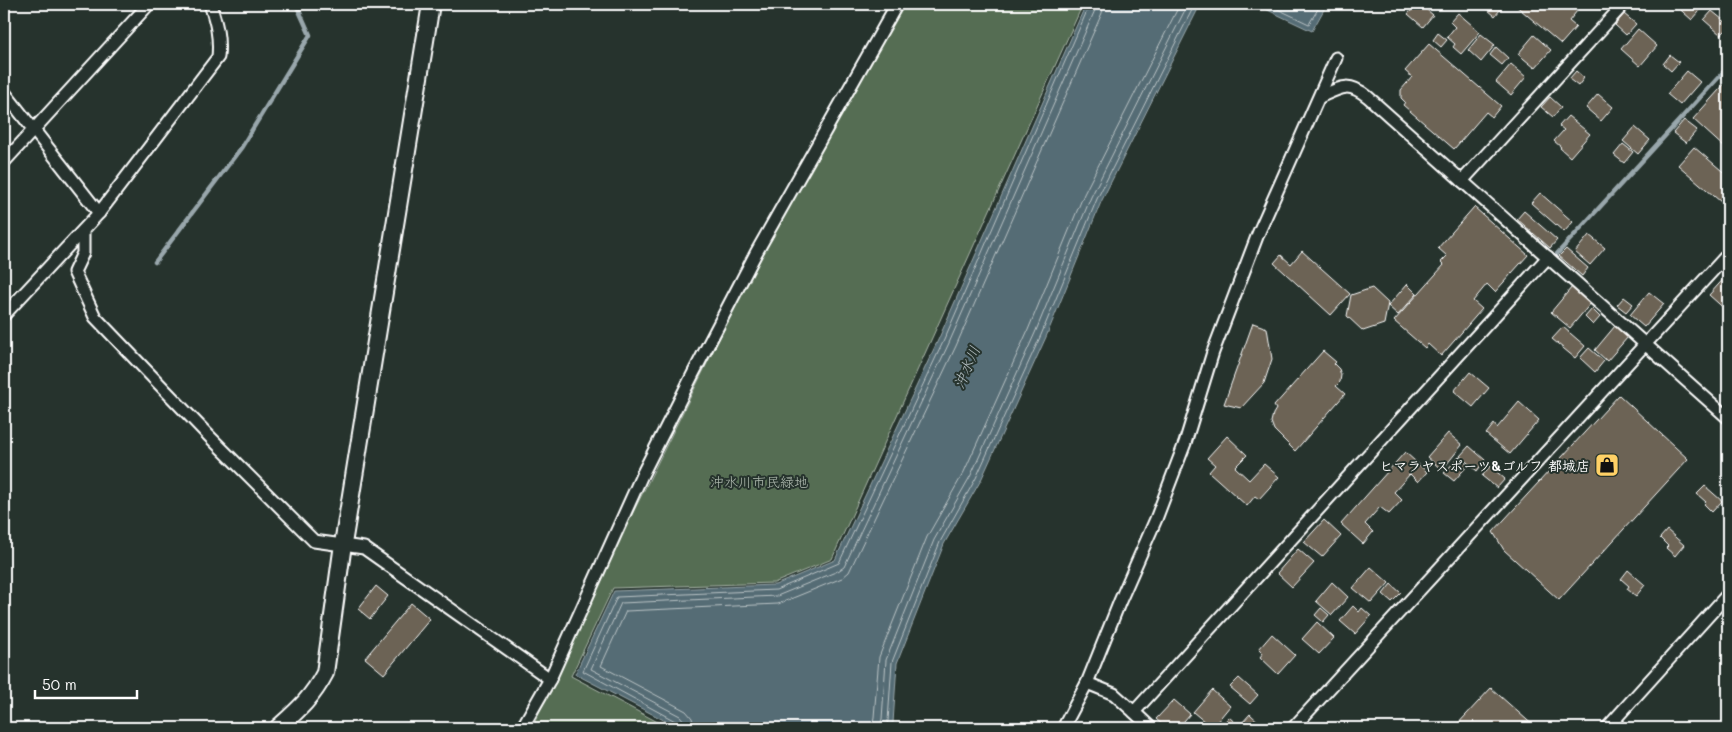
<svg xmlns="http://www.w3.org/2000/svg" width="1732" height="732" font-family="Mali,'Klee One',sans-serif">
  <rect width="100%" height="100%" fill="#26332d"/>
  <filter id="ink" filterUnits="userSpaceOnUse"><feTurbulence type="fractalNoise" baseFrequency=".02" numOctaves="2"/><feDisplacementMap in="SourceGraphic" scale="10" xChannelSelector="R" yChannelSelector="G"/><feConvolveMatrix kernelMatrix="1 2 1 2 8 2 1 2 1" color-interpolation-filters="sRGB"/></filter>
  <g filter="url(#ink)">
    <path fill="#556d53" stroke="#aab6a9" d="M903,4H1083L832,559L774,583L613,588L571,676L669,728H532L600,579L750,277Z"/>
    <g fill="#556c74" stroke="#99a7ac">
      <path d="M1086,4L1200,5L1101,202L1046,337L981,480L944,544L897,663L893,723L889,728H679L575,674L614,591L775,585L835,560L939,338Z"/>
      <path d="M1255,4H1327L1312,31Z"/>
    </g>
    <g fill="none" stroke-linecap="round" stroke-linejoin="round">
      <g stroke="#bbc4c7" stroke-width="1">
        <path d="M1267,4L1309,24L1321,4"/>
        <path d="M680,728L677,722L583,671L617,597L776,590L839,563L944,340L1090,4"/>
        <path d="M686,728L685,722L680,716L591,669L621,603L777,596L838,571L844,567L949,343L1095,10L1096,4"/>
        <path d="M694,728L692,718L686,711L601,666L626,611L778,604L842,578L849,572L956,346L1102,13L1104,4"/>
        <path d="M872,728L874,717L879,657L927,537L964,472L1028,330L1084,194L1180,4"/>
        <path d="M879,728L882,719L886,660L934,540L971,475L1035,333L1091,197L1188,4"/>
        <path d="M886,728L888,721L892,662L940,542L976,478L1041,335L1097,199L1195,4"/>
      </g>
      <g stroke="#99a7ac" stroke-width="4.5">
        <path d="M1556,255L1728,67"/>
        <path d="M155,262L241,148L310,35L296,4"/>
      </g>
    </g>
    <g fill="#6c6354" stroke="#fff">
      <path d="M1417,4H1420L1433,15L1423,27L1408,14Z"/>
      <path d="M1481,4H1505L1495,16Z"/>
      <path d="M1514,4H1569L1577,11L1569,21L1576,27L1561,44Z"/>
      <path d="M1674,4H1706L1692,20Z"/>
      <path d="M1712,11L1728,24V28L1721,35L1704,20Z"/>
      <path d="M1458,13L1480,32L1461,54L1453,47L1455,44L1447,37L1455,27L1450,22Z"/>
      <path d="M1624,14L1636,24L1626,35L1615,25Z"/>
      <path d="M1638,29L1657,46L1640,66L1621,49Z"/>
      <path d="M1438,33L1447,40L1441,47L1433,40Z"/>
      <path d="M1481,34L1495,45L1481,62L1468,50Z"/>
      <path d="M1534,35L1551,50L1535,68L1518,54Z"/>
      <path d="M1429,44L1501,106L1492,117L1486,112L1454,149L1403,105L1405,102L1401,98V90L1412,77L1405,71Z"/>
      <path d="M1496,47L1508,58L1502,65L1490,55Z"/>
      <path d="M1670,55L1679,62L1671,71L1663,64Z"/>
      <path d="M1511,64L1526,77L1511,95L1496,82Z"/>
      <path d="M1576,71L1584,78L1578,86L1569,79Z"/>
      <path d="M1687,71L1700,82L1680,105L1667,94Z"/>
      <path d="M1728,80V146L1726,149L1693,119Z"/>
      <path d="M1598,94L1613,107L1601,121L1586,108Z"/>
      <path d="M1550,97L1561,107L1553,117L1541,107Z"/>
      <path d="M1568,116L1590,134L1570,157L1560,148L1561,147L1554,141L1564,130L1559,126Z"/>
      <path d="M1684,120L1697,130L1686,143L1673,133Z"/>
      <path d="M1635,127L1650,140L1638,154L1623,141Z"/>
      <path d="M1623,144L1633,152L1624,163L1614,155Z"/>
      <path d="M1694,147L1728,176V208L1678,165Z"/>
      <path d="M1540,193L1573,222L1564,232L1531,203Z"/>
      <path d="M1474,207L1528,255L1495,292L1487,284L1473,301L1482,309L1441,356L1428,344L1425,348L1394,321L1444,265L1441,262L1447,256L1438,248Z"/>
      <path d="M1524,211L1557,240L1550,248L1517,219Z"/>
      <path d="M1589,235L1605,248L1590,265L1575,252Z"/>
      <path d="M1566,249L1588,268L1582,276L1559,256Z"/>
      <path d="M1302,251L1350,294L1331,315L1274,263L1281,255L1291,264Z"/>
      <path d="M1728,274V312L1709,295Z"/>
      <path d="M1407,284L1417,294L1398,315L1388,306Z"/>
      <path d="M1572,287L1591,303L1570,328L1551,312Z"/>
      <path d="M1372,288L1388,303L1384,324L1363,331L1347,316L1351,295Z"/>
      <path d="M1649,292L1664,304L1644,327L1630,315Z"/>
      <path d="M1624,297L1633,304L1626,312L1617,305Z"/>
      <path d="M1592,309L1600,317L1593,325L1585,317Z"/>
      <path d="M1253,323L1267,328L1272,359L1264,383L1241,408L1224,404Z"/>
      <path d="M1615,326L1628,337L1607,361L1595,350Z"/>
      <path d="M1563,327L1585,346L1575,358L1552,339Z"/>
      <path d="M1589,348L1604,361L1595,372L1580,358Z"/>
      <path d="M1323,351L1336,362L1334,364L1339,369L1341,375L1340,382L1336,386L1345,394L1295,451L1274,430L1271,422L1273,414L1276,409L1274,406Z"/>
      <path d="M1470,372L1489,388L1473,407L1454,391Z"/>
      <path d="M1619,395L1688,459L1559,600L1504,550L1493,532Z"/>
      <path d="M1519,402L1539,420L1510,454L1486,434L1494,424L1497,428Z"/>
      <path d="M1448,433L1462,445L1442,470L1427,457Z"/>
      <path d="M1227,436L1247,455L1235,467L1249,480L1264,464L1279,477L1259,499L1255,496L1247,506L1209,472L1215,465L1207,458Z"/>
      <path d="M1469,446L1485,460L1477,471L1460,456Z"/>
      <path d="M1405,452L1427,472L1418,482L1410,474L1394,492L1402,500L1389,514L1380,507L1365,524L1373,532L1363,544L1341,524Z"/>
      <path d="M1459,457L1468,465L1454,481L1444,473Z"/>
      <path d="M1490,466L1505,479L1497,488L1482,476Z"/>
      <path d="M1705,486L1722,501L1712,512L1704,504L1706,502L1697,494Z"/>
      <path d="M1324,520L1341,536L1322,557L1304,542Z"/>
      <path d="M1667,530L1684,545L1675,556L1666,548L1668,546L1660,538Z"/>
      <path d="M1298,549L1314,563L1292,587L1277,573Z"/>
      <path d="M1371,567L1389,583L1371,603L1353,588Z"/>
      <path d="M1628,570L1645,585L1636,596L1627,589L1629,586L1621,579Z"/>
      <path d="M1332,582L1348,597L1332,615L1316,601Z"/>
      <path d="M1391,584L1401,593L1392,602L1383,594Z"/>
      <path d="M376,586L388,596L370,619L358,609Z"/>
      <path d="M411,603L430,619L384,674L365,658Z"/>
      <path d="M1353,606L1359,612L1362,608L1371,616L1355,634L1340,621Z"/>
      <path d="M1321,608L1329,615L1323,622L1315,615Z"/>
      <path d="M1317,622L1334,638L1319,654L1302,639Z"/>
      <path d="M1272,634L1295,655L1278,674L1260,657L1263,653L1259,649Z"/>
      <path d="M1239,678L1258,695L1250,704L1230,687Z"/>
      <path d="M1491,688L1536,728H1454Z"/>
      <path d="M1212,690L1230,706L1212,728L1193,712Z"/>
      <path d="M1174,700L1190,714L1178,728H1166L1156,719Z"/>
      <path d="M1250,714L1265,728H1245L1241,724Z"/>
      <path d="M1229,717L1241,728H1219Z"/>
    </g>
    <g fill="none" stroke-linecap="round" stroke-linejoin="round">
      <g stroke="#fff" stroke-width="15">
        <g id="street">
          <path d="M4,92L99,213"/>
          <path d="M1320,97C1341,87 1348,81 1368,97L1728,418"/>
          <path d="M4,162L149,4"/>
          <path d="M1462,181L1624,4"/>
          <path d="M83,231V253L74,272L95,317L209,436L314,541L364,548L550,679"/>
          <path d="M4,315L99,213L218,57C220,37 216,22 210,4"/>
          <path d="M1087,683L1114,694L1134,712L1548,257"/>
          <path d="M1134,712L1151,728"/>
          <path d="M522,728L550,679L642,475L693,374L756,253L897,4"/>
          <path d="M1063,728L1087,683L1120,601L1156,519L1185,443L1213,352L1258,234L1336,58"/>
          <path d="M1293,728L1728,254"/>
          <path d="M1607,728L1728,594"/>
        </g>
      </g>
      <g stroke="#fff" stroke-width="20">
        <path id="secondary" d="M278,728C298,710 312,698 325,673L343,544L431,4"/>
      </g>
      <use href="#street" stroke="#26332d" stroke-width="11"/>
      <use href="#secondary" stroke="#26332d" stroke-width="16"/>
    </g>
  </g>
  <defs>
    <g id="shop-square" transform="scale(1.25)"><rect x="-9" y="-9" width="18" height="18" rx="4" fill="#ffd166" stroke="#26332d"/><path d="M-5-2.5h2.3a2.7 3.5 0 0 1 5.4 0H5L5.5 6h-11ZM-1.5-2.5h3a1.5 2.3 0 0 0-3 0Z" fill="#111"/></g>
  </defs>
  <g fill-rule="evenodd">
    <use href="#shop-square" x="1607" y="465"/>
  </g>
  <g text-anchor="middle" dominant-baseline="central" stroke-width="4" stroke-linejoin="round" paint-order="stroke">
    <g font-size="14" font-weight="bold" fill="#fff" stroke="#26332d" text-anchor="end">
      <text x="1590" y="465">ヒマラヤスポーツ&amp;ゴルフ 都城店</text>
    </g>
    <g font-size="14" fill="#b2bdb2" stroke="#26332d">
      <text x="759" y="481">沖水川市民緑地</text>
    </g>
    <g font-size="15" font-style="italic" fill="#b2bdc0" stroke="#26332d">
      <text transform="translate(966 367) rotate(-67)">沖水川</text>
    </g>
  </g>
  <rect width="1732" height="732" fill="none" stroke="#26332d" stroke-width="20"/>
  <rect x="10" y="10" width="1712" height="712" fill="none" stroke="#fff" stroke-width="2" filter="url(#ink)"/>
  <path d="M35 690v8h102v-8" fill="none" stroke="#ffffff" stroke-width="2.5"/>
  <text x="42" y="690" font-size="15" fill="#ffffff" stroke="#26332d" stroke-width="4" paint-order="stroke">50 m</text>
</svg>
